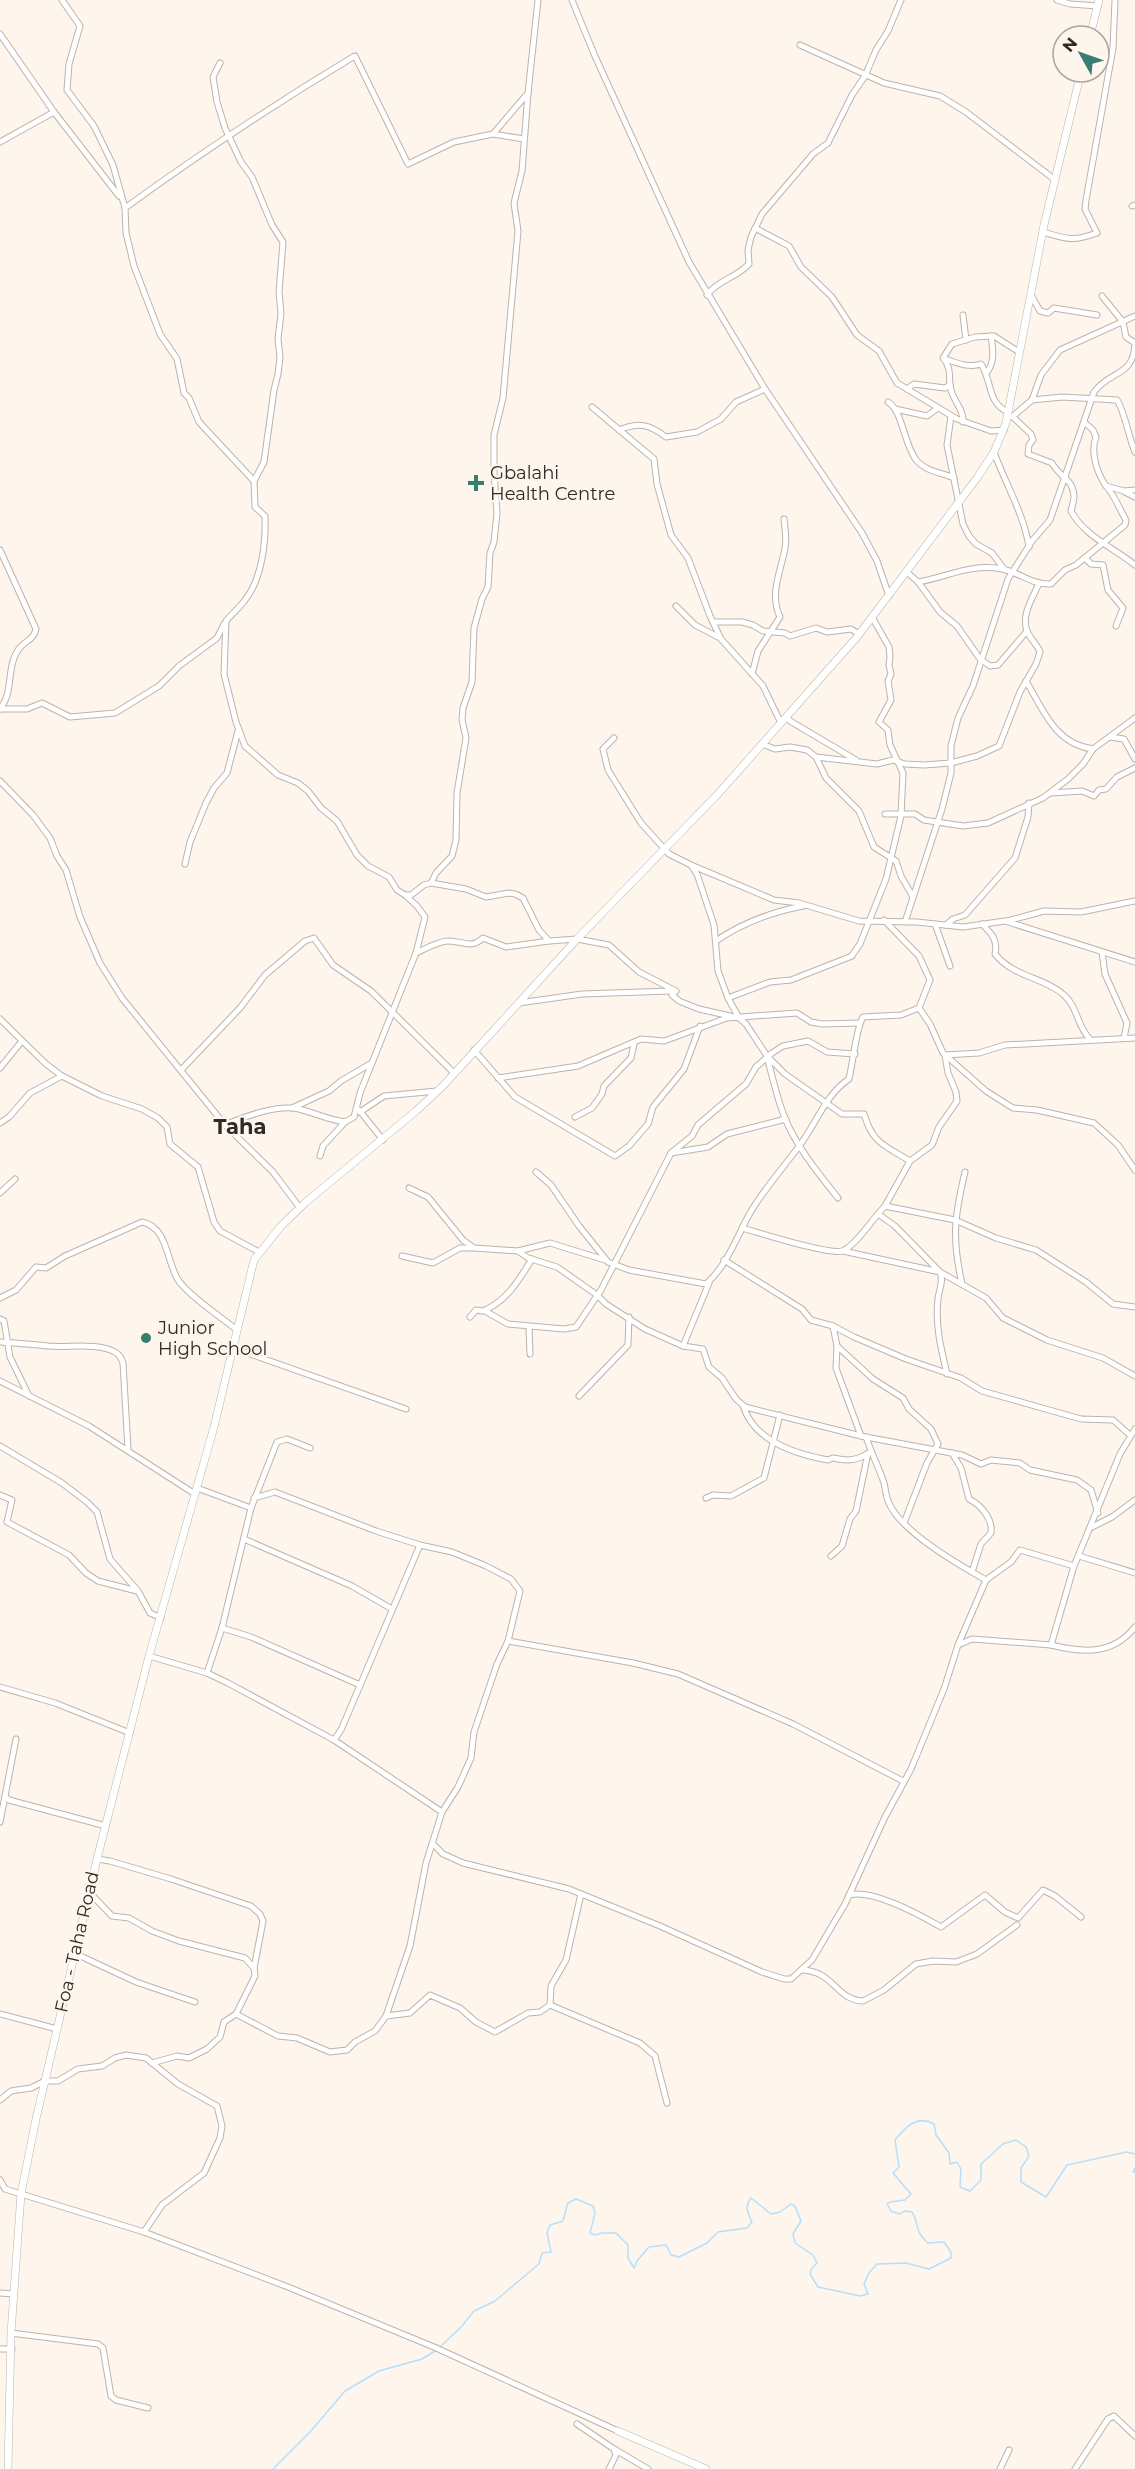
<svg xmlns="http://www.w3.org/2000/svg" width="1135" height="2469" font-family="Montserrat,sans-serif">
  <rect width="100%" height="100%" fill="#fef6ed"/>
  <g fill="none" stroke-linecap="round" stroke-linejoin="round">
    <g stroke="#b6dffb" stroke-width="1.5">
      <path d="M1135,2168L1133,2172H1135"/>
      <path d="M439,2348L461,2327L474,2311L495,2301L539,2264L542,2253L551,2252L547,2233L550,2225L563,2221L568,2203L576,2199L593,2206L595,2213L590,2233L595,2235L602,2233H616L628,2245V2258L634,2268L637,2261L649,2247L666,2245L671,2255L679,2257L707,2243L718,2232L747,2228L752,2222C748,2213 744,2207 751,2198L771,2214L780,2212L791,2204L795,2206L801,2221L793,2234L795,2243L813,2255L817,2263L812,2268L810,2274L818,2287L860,2296L868,2294L864,2284L869,2273L877,2264L906,2263L929,2269L951,2258V2252L944,2242L928,2243C913,2230 920,2224 912,2212L905,2211L899,2214L891,2211L887,2204L890,2202L905,2200L911,2194L893,2173L899,2167L895,2140C905,2128 916,2114 934,2124L936,2135L949,2153L950,2164L957,2162L961,2169L960,2187L970,2191L981,2180V2164L1003,2144L1016,2140L1026,2147L1029,2156L1021,2168V2182L1046,2197L1067,2165L1127,2152L1135,2154"/>
      <path d="M273,2469L310,2432L345,2391L379,2371L422,2359L435,2351"/>
    </g>
    <g stroke="#bcb4ac" stroke-width="7">
      <g id="street">
        <path d="M62,0L80,26L69,64L67,90L94,126L113,165L125,208L126,233L134,266L160,334L177,359L184,393L189,398L199,422L254,481L255,507L265,516C266,542 262,579 245,600C240,607 232,614 226,621L224,674L236,722L245,746L278,775L298,783L308,791L321,808L337,821L357,855L368,866L389,877L397,890L405,895H411L424,885L431,883L466,889L486,897L509,893L515,894L523,898L539,930L549,941L577,939L609,945L639,972L676,991L672,995L679,1001L699,1009L739,1018L746,1024L767,1056L785,1074L842,1114H864C873,1144 884,1145 910,1161L885,1206L878,1214L895,1226L940,1272L986,1298L1003,1318L1047,1340L1103,1358L1135,1376"/>
        <path d="M572,0L594,54L689,262L765,389L862,533L877,561L889,596"/>
        <path d="M1057,0L1070,4L1098,6"/>
        <path d="M0,34L54,112L119,196"/>
        <path d="M800,45L884,83L940,96L966,112L1054,179"/>
        <path d="M355,56L408,164L454,142L493,134L528,93"/>
        <path d="M220,63L213,77L217,102L225,128L241,162L252,177L272,225L283,242L279,292L281,313L278,339L280,357L278,374L274,390L264,462L254,481"/>
        <path d="M493,134L524,139"/>
        <path d="M0,142L54,112"/>
        <path d="M1132,206L1135,205"/>
        <path d="M125,208C198,155 275,104 353,57"/>
        <path d="M755,228L789,246L801,267L832,297L857,335L879,351L897,383L957,419L991,431L1004,430"/>
        <path d="M1043,232C1068,239 1072,242 1097,233L1085,209L1086,200L1113,48L1115,0"/>
        <path d="M707,295C718,280 736,278 749,264L748,250L751,237L762,214L813,154L828,143L852,95L865,76L876,50L888,31L901,0"/>
        <path d="M1031,295L1040,311L1048,313L1054,308L1097,315"/>
        <path d="M963,315L966,340"/>
        <path d="M945,359C957,363 969,368 981,364C992,380 987,403 1008,412"/>
        <path d="M987,372C995,362 993,349 991,336"/>
        <path d="M907,389L914,384L945,388L950,385"/>
        <path d="M1032,400L1062,397L1117,400C1124,410 1129,438 1135,452"/>
        <path d="M888,402C903,411 904,446 917,461C927,472 941,472 954,478"/>
        <path d="M592,407L654,459L657,484L671,535L688,558L710,616L721,639L763,686L781,723"/>
        <path d="M895,409L927,416L938,408"/>
        <path d="M951,416L947,445L963,524L969,536L976,544L992,553L1004,569"/>
        <path d="M1012,417L1032,400L1041,375L1060,350L1135,316"/>
        <path d="M1013,417L1031,434L1033,440L1029,445L1028,454L1052,463C1059,477 1073,478 1074,496C1074,501 1072,506 1071,511C1084,536 1114,548 1135,565"/>
        <path d="M963,422C964,408 951,399 950,385C949,375 951,367 943,358L952,344L975,337L994,336L1019,352"/>
        <path d="M1084,422L1093,430L1096,437C1090,452 1097,473 1106,486L1124,491L1135,490"/>
        <path d="M619,430C639,422 649,424 666,437L697,432L721,419L736,402L765,389"/>
        <path d="M994,452C1005,483 1024,514 1029,547"/>
        <path d="M1125,492L1135,497"/>
        <path d="M0,550L36,629C34,640 24,641 18,650C6,668 14,692 0,709"/>
        <path d="M1085,558L1091,564L1103,565L1108,590L1123,608L1116,626"/>
        <path d="M907,572L919,583L940,612L957,626L980,659L990,666L998,665L1027,631"/>
        <path d="M918,582C948,577 970,563 1002,569C1019,572 1032,585 1051,584L1065,570L1076,565L1125,525L1126,520C1119,508 1115,496 1106,486"/>
        <path d="M676,606L695,625L720,638"/>
        <path d="M713,622H742L753,625L763,631L785,633L790,636L816,628L827,632L851,629L859,634"/>
        <path d="M752,674L758,651L780,617C769,593 781,572 785,548C787,538 785,529 784,519"/>
        <path d="M1026,681C1044,711 1055,744 1093,749"/>
        <path d="M0,709H27L42,703L70,717L115,713L159,686L179,666L217,638L224,624"/>
        <path d="M787,717L790,721L856,760"/>
        <path d="M1110,737L1124,739L1135,759"/>
        <path d="M614,738L603,749L608,770L641,823L669,854L691,865L697,874L714,925L718,971L728,998L739,1018"/>
        <path d="M762,744L775,749L790,747L807,750L816,757L826,778L859,811L874,847L896,861L901,876L913,897"/>
        <path d="M816,757L877,764L893,760L905,764L924,765L951,763L977,756L999,746L1020,692L1036,664L1040,652C1037,644 1030,639 1027,631C1021,614 1033,598 1039,583"/>
        <path d="M0,781L33,815L50,838L57,856L66,870L80,917L100,963L122,998L225,1125L273,1172L300,1208"/>
        <path d="M1051,793L1082,791L1094,796L1099,790L1106,789L1117,777L1135,768"/>
        <path d="M885,814H915L924,820L963,826L988,823L1043,798L1068,779L1083,764L1093,749L1135,718"/>
        <path d="M185,864L190,842L206,803L214,788L227,773L238,731"/>
        <path d="M691,865L774,900L799,903L859,921L917,922L963,927L1005,921L1135,962"/>
        <path d="M431,883L436,873L452,856L456,840L457,793L466,738L462,720L463,708L472,682L474,628L482,599L488,587L490,553L494,542L497,513L494,473V435L503,398L518,231L514,203L522,171L528,93L538,0"/>
        <path d="M884,920L919,956L930,980L919,1008L930,1024L943,1053L986,1091L1013,1108L1037,1110L1094,1123L1118,1145L1135,1170"/>
        <path d="M1007,921L1044,911L1081,912L1135,901"/>
        <path d="M905,922L942,809L951,773V746L958,718L973,686L1008,579L1032,541L1050,520L1094,392C1110,370 1134,377 1135,343L1126,337L1123,322L1102,296"/>
        <path d="M935,924L950,966"/>
        <path d="M982,924C992,934 998,940 995,954C1013,977 1046,978 1064,995C1078,1007 1077,1027 1090,1039"/>
        <path d="M946,925L953,919L965,915L1015,858L1028,817L1029,803"/>
        <path d="M716,941C742,923 772,912 803,906"/>
        <path d="M1102,952L1105,974L1127,1023L1124,1038"/>
        <path d="M416,953C425,949 437,942 447,941C461,940 471,950 483,938L506,947L549,941"/>
        <path d="M853,954L860,944L886,879L901,816L903,773L890,745L888,730L879,722L891,700L888,681L891,674L889,665L890,657L889,647L872,617"/>
        <path d="M728,998L770,982L791,980L852,956"/>
        <path d="M519,1003L582,994L671,991"/>
        <path d="M0,1019L46,1064L62,1076L102,1096L142,1109L158,1118L167,1127L170,1144L198,1167L214,1222L220,1231L259,1252"/>
        <path d="M474,1050L515,1097L615,1156L629,1146L648,1124L653,1107L684,1069L700,1026"/>
        <path d="M767,1057C774,1082 779,1109 792,1133C804,1156 822,1178 838,1198"/>
        <path d="M0,1068L22,1041"/>
        <path d="M182,1069L240,1008L265,975L305,941L314,938L333,965L371,991L454,1073"/>
        <path d="M498,1078L578,1066L641,1039L664,1041L727,1018L797,1013L811,1022L822,1024L859,1023"/>
        <path d="M292,1108L329,1091L341,1081L370,1064"/>
        <path d="M359,1110L383,1140"/>
        <path d="M360,1112L384,1096L437,1091"/>
        <path d="M575,1117L592,1108L602,1094L604,1086L631,1058L634,1044"/>
        <path d="M0,1123L9,1117L30,1093L62,1076"/>
        <path d="M225,1125C243,1117 278,1104 299,1109C315,1113 329,1120 345,1122L354,1117L360,1093L416,953L425,917L417,906L405,895"/>
        <path d="M671,1153L692,1136L698,1125L713,1112L746,1084L756,1067L772,1053L783,1046L808,1041L827,1052L855,1054"/>
        <path d="M320,1156L323,1146L345,1122"/>
        <path d="M910,1161L932,1145L939,1127L957,1101L956,1092L948,1073L945,1055L979,1053L1005,1045L1135,1038"/>
        <path d="M536,1172L551,1185L579,1226L608,1262L629,1270L706,1284C727,1266 737,1236 750,1213C764,1189 783,1168 800,1145C816,1124 826,1094 849,1079C853,1063 856,1028 863,1017L901,1015L919,1008"/>
        <path d="M409,1188L428,1197L463,1240L474,1248L518,1251L550,1243L605,1260"/>
        <path d="M0,1193L15,1179"/>
        <path d="M885,1206L955,1220L996,1238L1036,1250L1086,1282L1113,1304L1135,1307"/>
        <path d="M742,1228C760,1233 828,1255 842,1251C853,1248 870,1223 878,1214"/>
        <path d="M518,1251L528,1258L557,1267L597,1295L606,1304L645,1329L683,1346L703,1349L709,1367L722,1378L736,1399L745,1407L861,1436"/>
        <path d="M843,1251L940,1272C944,1281 939,1289 938,1299C935,1325 941,1349 947,1374"/>
        <path d="M402,1256L433,1263L460,1248H472"/>
        <path d="M724,1260L802,1309L811,1320L833,1326L837,1346L836,1368L861,1436L866,1437C871,1452 878,1466 883,1480C886,1487 885,1496 889,1503C901,1532 959,1565 986,1580"/>
        <path d="M962,1284C952,1239 954,1218 965,1172"/>
        <path d="M0,1298L16,1290L36,1267L46,1268L65,1256L142,1222C167,1227 166,1258 177,1278C185,1293 222,1318 237,1330"/>
        <path d="M485,1311L508,1324L564,1329L576,1327L601,1290L671,1153L708,1147L727,1134L786,1119"/>
        <path d="M470,1317L476,1310L483,1311C507,1301 519,1280 532,1259"/>
        <path d="M0,1319L4,1321L10,1357L29,1396"/>
        <path d="M833,1326L854,1337L906,1359L961,1378L982,1391L1081,1419L1113,1420L1130,1435"/>
        <path d="M529,1327L530,1354"/>
        <path d="M0,1342C17,1343 32,1344 48,1346C69,1348 96,1342 115,1352C120,1355 121,1358 123,1363L128,1449"/>
        <path d="M683,1346L709,1283"/>
        <path d="M837,1346L873,1379L903,1398L909,1409L931,1429L938,1444L927,1463L904,1523"/>
        <path d="M233,1348L406,1409"/>
        <path d="M0,1381L89,1426L195,1494"/>
        <path d="M579,1396L628,1345L629,1317"/>
        <path d="M743,1405C753,1441 795,1454 828,1460L833,1458C846,1461 855,1461 867,1454"/>
        <path d="M866,1437L962,1455L981,1464L991,1460L1020,1463L1030,1470L1077,1480L1091,1490L1098,1513"/>
        <path d="M0,1446L62,1483L87,1502L97,1512L110,1559L138,1591L150,1613L161,1618"/>
        <path d="M952,1453L961,1468L969,1499C981,1505 993,1519 991,1533L981,1544L972,1572"/>
        <path d="M197,1488L251,1508L222,1628L207,1673"/>
        <path d="M0,1495L12,1500L7,1522L69,1555L86,1573L98,1581L137,1591"/>
        <path d="M254,1498L275,1492L376,1531L420,1545"/>
        <path d="M706,1498L713,1495L731,1496L764,1478L780,1415"/>
        <path d="M251,1508L277,1442L287,1439L310,1448"/>
        <path d="M1092,1527L1112,1517L1135,1500"/>
        <path d="M244,1539L352,1586L392,1609"/>
        <path d="M831,1556L842,1546L850,1519L856,1511L868,1453"/>
        <path d="M1079,1556L1135,1573"/>
        <path d="M222,1628L251,1637L360,1685"/>
        <path d="M508,1641L633,1663L678,1674L793,1724L903,1781"/>
        <path d="M958,1645L986,1580L1011,1562L1020,1550L1074,1566"/>
        <path d="M1051,1645C1084,1653 1113,1655 1135,1627"/>
        <path d="M149,1656L207,1673L228,1683L334,1740L442,1812"/>
        <path d="M0,1687L55,1703L130,1733"/>
        <path d="M334,1740L341,1730L420,1545L452,1552L486,1566L511,1579L520,1591L508,1641L497,1664L474,1732L471,1758L458,1787L442,1812L426,1863L410,1946L386,2016"/>
        <path d="M5,1796L9,1800L106,1826"/>
        <path d="M0,1822L16,1739"/>
        <path d="M433,1844L443,1854L463,1863L569,1889L660,1926L762,1972L784,1979H791L812,1960L845,1904L885,1817L911,1769L944,1689L958,1645L972,1639L1051,1645L1074,1566L1120,1454L1135,1429"/>
        <path d="M97,1859L110,1861L171,1879L251,1906L260,1914L263,1921L254,1968L255,1976L236,2014L224,2022L220,2037L207,2049L189,2058L177,2056L152,2063"/>
        <path d="M89,1892L112,1916L129,1918L152,1931L179,1941L245,1958L254,1968"/>
        <path d="M849,1895C872,1889 920,1915 941,1927L985,1895L1005,1912L1018,1918L1043,1890L1055,1896L1081,1917"/>
        <path d="M74,1953L136,1982L195,2002"/>
        <path d="M802,1970C834,1971 836,2000 863,2001L884,1990L916,1964L933,1961L956,1962L977,1954L1017,1925"/>
        <path d="M550,2005L551,1986L566,1960L581,1894"/>
        <path d="M0,2014L57,2029"/>
        <path d="M236,2014L278,2036L297,2038L330,2052L347,2050L355,2042L375,2031L386,2016L410,2013L430,1995L460,2008L476,2022L495,2032L528,2013L540,2012L550,2005L640,2043L655,2056L667,2103"/>
        <path d="M0,2100L11,2091L31,2088L45,2081H58L78,2069L102,2066L115,2058L126,2055L146,2058L178,2084L217,2106L222,2126L220,2138L204,2173L162,2205L144,2232"/>
        <path d="M0,2180L5,2189L144,2232L288,2287L434,2347L618,2431"/>
        <path d="M0,2293L14,2294"/>
        <path d="M11,2333L98,2344L103,2348L111,2396L116,2400L148,2408"/>
        <path d="M0,2349H12"/>
        <path d="M577,2424L614,2449L616,2455L609,2469"/>
        <path d="M614,2449L648,2469"/>
        <path d="M1000,2469L1009,2450"/>
        <path d="M1075,2469L1108,2419L1114,2416L1135,2436"/>
      </g>
    </g>
    <g stroke="#bcb4ac" stroke-width="8">
      <g id="secondary">
        <path d="M1090,36L1099,0"/>
        <path d="M618,2431L706,2469"/>
        <path d="M8,2469L11,2333L21,2194L36,2119L97,1859L149,1656L214,1427L254,1260L281,1226L306,1202L416,1111L442,1087L577,939L717,795L857,637L977,478L994,452L1006,423L1044,225L1081,72"/>
      </g>
    </g>
    <use href="#street" stroke="#fff" stroke-width="5"/>
    <use href="#secondary" stroke="#fff" stroke-width="7"/>
  </g>
  <g fill="#397e73" stroke="#fef6ed" stroke-width="2">
    <path d="M473 474h6v6h6v6h-6v6h-6v-6h-6v-6h6z"/>
    <circle cx="146" cy="1338" r="6"/>
  </g>
  <g text-anchor="middle" dominant-baseline="central" stroke-width="4.5" stroke-linejoin="round" paint-order="stroke">
    <g font-size="18" fill="#2d2a27" stroke="#fef6ed" text-anchor="start">
      <text x="490" y="473">Gbalahi<tspan x="490" dy="21">Health Centre</tspan></text>
      <text x="158" y="1328">Junior<tspan x="158" dy="21">High School</tspan></text>
    </g>
    <g font-size="18" fill="#2d2a27" stroke="#fef6ed">
      <text transform="translate(77 1942) rotate(-77)">Foa - Taha Road</text>
    </g>
    <g font-size="21" font-weight="bold" fill="#2d2a27" stroke="#fef6ed">
      <text x="240" y="1126">Taha</text>
    </g>
  </g>
  <g transform="translate(1081 54) rotate(310)"><circle r="28" fill="#fef6ed" stroke="#aaa49e" stroke-width="1.5"/>
  <path d="M0-4.5L10 22L0 15L-10 22Z" fill="#397e73"/>
  <text y="-9" font-size="16" font-weight="bold" text-anchor="middle" fill="#2d2a27">N</text>
  </g>
</svg>
